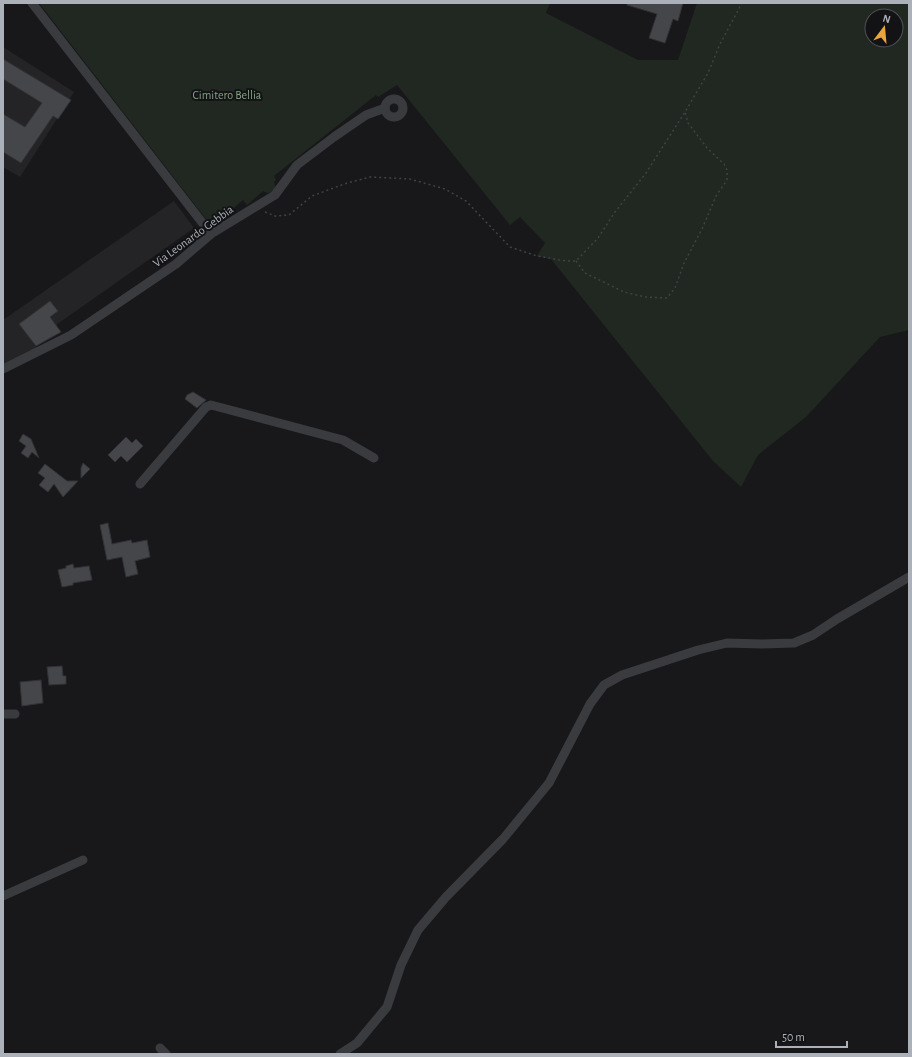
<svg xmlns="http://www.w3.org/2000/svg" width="912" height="1057" font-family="'Alegreya Sans',sans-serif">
  <rect width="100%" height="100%" fill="#18181a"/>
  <g fill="#242427">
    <path d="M3,47L74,92L20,177L3,167Z"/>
    <path d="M174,201L194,228L56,325L50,317L58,311L50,302L20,324L37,348L3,365V320Z"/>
  </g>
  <path fill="#202821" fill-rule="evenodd" d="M39,3H550L546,13L638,60H678L697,3H909V330L880,337L806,417L758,455L741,487L713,461L551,259L537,256L545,243L520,217L510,225L397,85L378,97L376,95L274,176L276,180L274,182L276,188L272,192L267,193L263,191L247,205L243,200L212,227ZM872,16H896V40H872Z"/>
  <g fill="#45464a" stroke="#323236">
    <path d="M627,3H683L678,21L673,19L665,43L649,38L657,14L627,5Z"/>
    <path d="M3,59L71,100L58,119L53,116L21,163L3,152V114L25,127L42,103L3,79Z"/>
    <path d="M50,301L58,311L50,317L61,332L36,346L19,324Z"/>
    <path d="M193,392L206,400L197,408L185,399L187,395Z"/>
    <path d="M23,434L31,439L39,458L32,452L28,458L21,453L26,446L19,441Z"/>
    <path d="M126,437L132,443L136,439L143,446L127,462L121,456L115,462L108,455Z"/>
    <path d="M83,463L90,469L81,478V468Z"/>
    <path d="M45,464L67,481H78L63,497L54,484L48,492L39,485L45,478L38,473Z"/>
    <path d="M108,523L112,544L131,540L132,543L147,540L150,557L135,561L138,574L126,577L122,557L107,560L100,525Z"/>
    <path d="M73,564L74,568L89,566L92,580L73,583V585L62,587L58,570L66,568V566Z"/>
    <path d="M62,666L63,676H66V684L49,685L47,667Z"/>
    <path d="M41,680L43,703L22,706L20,682Z"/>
  </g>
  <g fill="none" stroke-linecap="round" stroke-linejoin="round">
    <g stroke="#3f4246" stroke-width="1.5" stroke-dasharray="2 3" stroke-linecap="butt">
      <path d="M265,212L275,216L289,215L312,196L347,183L370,177L410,179L445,189L466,201L510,247L537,256L566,261H576L598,238L615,212L646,173L685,112L708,73L720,44L742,3"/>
      <path d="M576,261L585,273L624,292L645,297L667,298L675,288L684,263L702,229L716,196L727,180V170L724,164L707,148L688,123L685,112"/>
    </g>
    <g stroke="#393b3f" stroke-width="9">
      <path d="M32,3L211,234"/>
      <circle cx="394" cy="108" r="9"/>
      <path d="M3,369L71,335L176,264L211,234L275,195L297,165L334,137L366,115L385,108"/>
      <path d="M140,484L206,407L211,405L343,440L374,458"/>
      <path d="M3,714H15"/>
      <path d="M3,896L83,860"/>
      <path d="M160,1048L166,1054"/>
      <path d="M340,1054L357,1043L387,1007L401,965L418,930L446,897L503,839L549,783L590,704L604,685L622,675L698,650L727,643L762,644L794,643L813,635L837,619L909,577"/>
    </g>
  </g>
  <g text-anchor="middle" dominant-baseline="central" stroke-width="4" stroke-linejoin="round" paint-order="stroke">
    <g font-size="12" fill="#83a383" stroke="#131315">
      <text x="227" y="95">Cimitero Bellia</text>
    </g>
    <g font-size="12" fill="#abb0b9" stroke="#131315">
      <text transform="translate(193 236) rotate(-36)">Via Leonardo Gebbia</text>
    </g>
  </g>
  <rect width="912" height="1057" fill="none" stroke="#abb0b9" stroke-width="8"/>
  <g transform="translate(884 28) rotate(16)"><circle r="19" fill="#131315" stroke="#505257"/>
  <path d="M0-3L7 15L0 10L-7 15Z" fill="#eaa540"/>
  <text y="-6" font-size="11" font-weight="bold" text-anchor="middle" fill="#abb0b9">N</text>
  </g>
  <path d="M776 1041v6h71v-6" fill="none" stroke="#abb0b9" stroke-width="2"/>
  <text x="782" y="1041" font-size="12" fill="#abb0b9" stroke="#131315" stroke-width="3" paint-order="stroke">50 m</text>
</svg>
